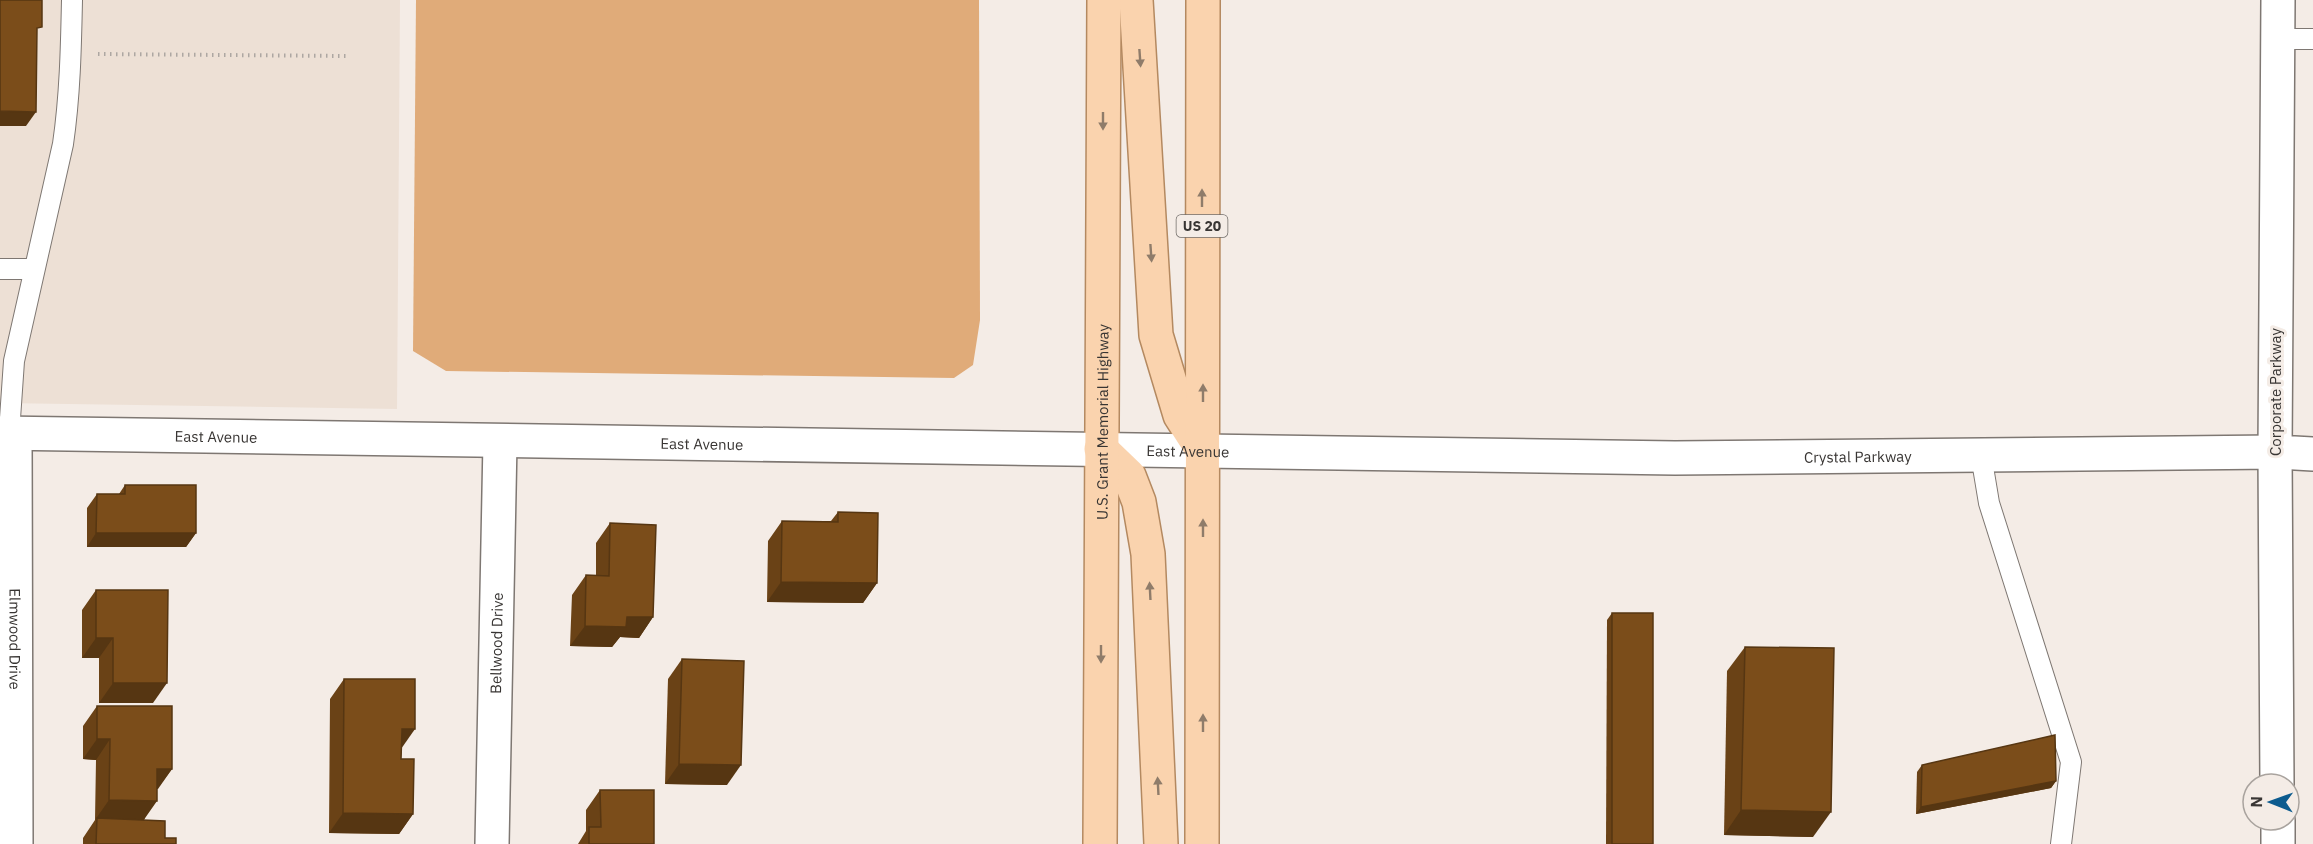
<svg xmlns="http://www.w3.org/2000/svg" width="2313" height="844" font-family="'IBM Plex Sans',sans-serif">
  <rect width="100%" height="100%" fill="#f4ece6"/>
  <path fill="#ede0d5" d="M0,0H400L397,409L0,403Z"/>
  <path fill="#e0ab79" d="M416,0H979L980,320L973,365L954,378L446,371L413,351Z"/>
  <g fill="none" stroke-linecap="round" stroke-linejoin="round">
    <g stroke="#7e7772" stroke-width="22">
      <g id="service">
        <path d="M2278,39H2313"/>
        <path d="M0,269H34"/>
        <path d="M9,433L14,361L63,144C70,96 71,48 72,0"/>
        <path d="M1981,455L1989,503L2071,762L2061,844"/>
      </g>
    </g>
    <g stroke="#7e7772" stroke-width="36">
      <g id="minor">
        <path d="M2278,0L2275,452L2313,454"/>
        <path id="s1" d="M15,433L16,844"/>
        <path id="s2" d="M492,844L500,442"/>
      </g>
    </g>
    <g stroke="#7e7772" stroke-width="36">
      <g id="tertiary">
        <path id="s3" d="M0,433L1675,458L2275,452L2277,784"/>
        <path d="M2278,820V844"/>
      </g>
    </g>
    <g stroke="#b48960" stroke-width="36">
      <g id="primary">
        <path d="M1136,0L1156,335L1180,415L1203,451"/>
        <path d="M1101,449L1129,476L1139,502L1148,554L1161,844"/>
        <path id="s4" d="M1100,844L1104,0"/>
        <path d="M1202,844L1203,0"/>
      </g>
    </g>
    <path stroke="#ada7a2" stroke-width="4" stroke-dasharray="1.5 4.5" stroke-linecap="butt" d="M98,54L346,56"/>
    <use href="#service" stroke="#fff" stroke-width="20"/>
    <use href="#minor" stroke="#fff" stroke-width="33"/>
    <use href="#tertiary" stroke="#fff" stroke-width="33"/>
    <use href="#primary" stroke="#fad3ae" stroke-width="33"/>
  </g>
  <g fill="#6a4216">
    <path d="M125,485L196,533L186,547H87V508L97,494H119Z"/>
    <path d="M838,512L877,583L863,603L767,602L768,541L782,521H831Z"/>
    <path d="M610,523L653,617L639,638L620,637L612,647L570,646L572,595L586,575H596V543Z"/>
    <path d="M96,590L153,703H99V658H82V610Z"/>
    <path d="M1612,613L1653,844H1606L1607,620Z"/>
    <path d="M1745,647L1813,837L1724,835L1727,671Z"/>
    <path d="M682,659L727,785L665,784L668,679Z"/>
    <path d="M344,679L402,748L401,759L413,814L399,834L329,833L330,699Z"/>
    <path d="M97,706L172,769L157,789L144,820L165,838L176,844H83V838L95,820L96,760L83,759V726Z"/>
    <path d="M1922,765L2056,781L2051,788L1916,814L1917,772Z"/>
    <path d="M600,790L654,844H578L586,831V810Z"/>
  </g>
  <g fill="#563612">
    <path d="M0,111L36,112L26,126H0Z"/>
    <path d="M96,533H196L186,547H87Z"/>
    <path d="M781,582L877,583L863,603L767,602Z"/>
    <path d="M627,617H653L639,638L620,637L612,647L570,646L585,626Z"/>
    <path d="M96,638H113L99,658H82Z"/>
    <path d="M113,683H167L153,703H99Z"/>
    <path d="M402,729H415L401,749Z"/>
    <path d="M97,739H110L96,760L83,759Z"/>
    <path d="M679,764L741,765L727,785L665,784Z"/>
    <path d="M157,769H172L158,789H143Z"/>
    <path d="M2056,781L2051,788L1916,814L1921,807Z"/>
    <path d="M109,800L157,801L143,821L97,818L95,820Z"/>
    <path d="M1741,810L1831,812L1813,837L1724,835Z"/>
    <path d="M343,813L413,814L399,834L329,833Z"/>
  </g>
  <g fill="#7b4d1a" stroke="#563612" stroke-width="1.5">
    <path d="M0,0H42V27L37,28L36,112L0,111Z"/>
    <path d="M125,485H196V533H96L97,494H125Z"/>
    <path d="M838,512L878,513L877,583L781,582L782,521L838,522Z"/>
    <path d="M610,523L656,525L653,617H627L626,627L585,626L586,575L609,576Z"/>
    <path d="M96,590H168L167,683H113V638H96Z"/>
    <rect x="1612" y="613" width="41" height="231"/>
    <path d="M1745,647L1834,648L1831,812L1741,810Z"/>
    <path d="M682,659L744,661L741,765L679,764Z"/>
    <path d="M344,679H415V729H402L401,759H414L413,814L343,813Z"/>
    <path d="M97,706H172V769H157V801L109,800L110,739H97Z"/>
    <path d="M2055,735L2056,781L1921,807L1922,765Z"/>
    <path d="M600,790H654V844H589V827H601Z"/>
    <path d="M97,818L165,821V838H176V844H96Z"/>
  </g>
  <defs><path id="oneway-solid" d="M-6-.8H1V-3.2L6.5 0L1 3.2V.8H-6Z" transform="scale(1.5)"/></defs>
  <g fill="#8f7c6a">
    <use href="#oneway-solid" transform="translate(1140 58) rotate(86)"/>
    <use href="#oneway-solid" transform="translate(1103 121) rotate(90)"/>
    <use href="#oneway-solid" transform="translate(1202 198) rotate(-90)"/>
    <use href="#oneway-solid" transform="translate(1151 253) rotate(86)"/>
    <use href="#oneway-solid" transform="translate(1203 393) rotate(-90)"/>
    <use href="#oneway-solid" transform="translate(1203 528) rotate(-90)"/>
    <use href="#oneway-solid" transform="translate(1150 591) rotate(-93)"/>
    <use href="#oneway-solid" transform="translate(1101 654) rotate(90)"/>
    <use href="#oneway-solid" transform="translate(1203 723) rotate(-90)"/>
    <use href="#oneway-solid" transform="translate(1158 786) rotate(-93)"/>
  </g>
  <g text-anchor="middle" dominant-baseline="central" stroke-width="6" stroke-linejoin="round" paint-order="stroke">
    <rect fill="#f4ece6" stroke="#706c69" stroke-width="1.5" x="1176.5" y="215" width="51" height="22" rx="4.5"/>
    <g font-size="14" font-weight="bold" fill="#383533">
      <text x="1202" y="226">US 20</text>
    </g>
    <g font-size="15" fill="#383533" stroke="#f4ece6">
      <text transform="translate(2275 392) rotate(-90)">Corporate Parkway</text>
      <text stroke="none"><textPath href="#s4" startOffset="422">U.S. Grant Memorial Highway</textPath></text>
      <text stroke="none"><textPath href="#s3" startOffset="216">East Avenue</textPath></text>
      <text stroke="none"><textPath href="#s3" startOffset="702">East Avenue</textPath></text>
      <text stroke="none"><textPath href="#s3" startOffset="1188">East Avenue</textPath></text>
      <text stroke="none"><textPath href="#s3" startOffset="1858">Crystal Parkway</textPath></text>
      <text stroke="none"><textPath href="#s1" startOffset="206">Elmwood Drive</textPath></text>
      <text stroke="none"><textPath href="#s2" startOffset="201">Bellwood Drive</textPath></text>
    </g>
  </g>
  <g transform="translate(2271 802) rotate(271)"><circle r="28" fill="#f4ece6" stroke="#a9a39e" stroke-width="1.5"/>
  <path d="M0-4.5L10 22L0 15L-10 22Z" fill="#0c5b8e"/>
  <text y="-9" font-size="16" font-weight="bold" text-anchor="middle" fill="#383533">N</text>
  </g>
</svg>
